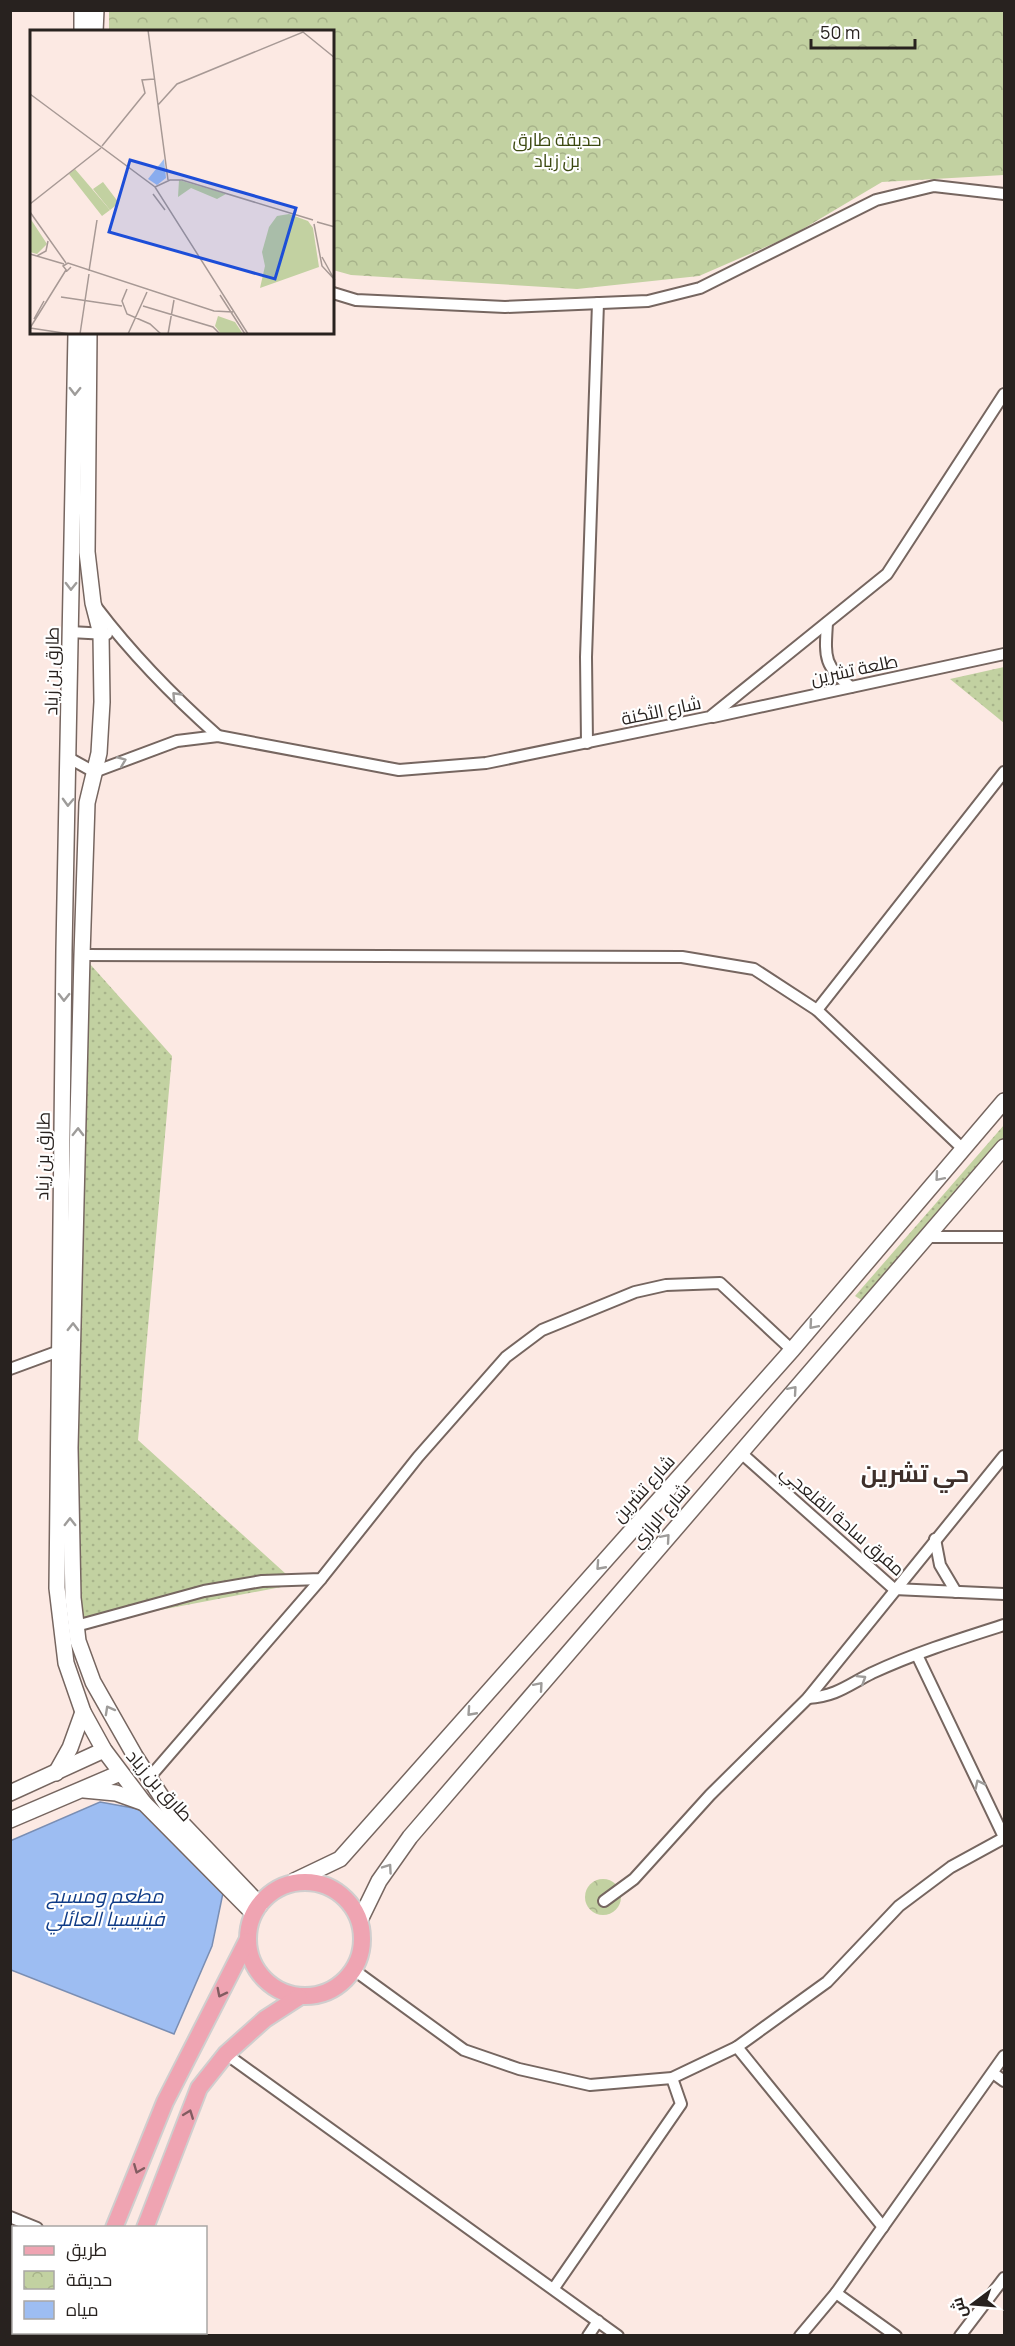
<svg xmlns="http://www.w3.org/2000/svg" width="1015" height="2346" font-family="Manrope,Cairo,sans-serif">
  <defs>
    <pattern id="grass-dots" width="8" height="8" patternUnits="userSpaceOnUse" patternTransform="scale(1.5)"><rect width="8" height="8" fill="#c2d1a1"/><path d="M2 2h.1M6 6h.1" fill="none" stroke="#a7b38a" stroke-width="1.8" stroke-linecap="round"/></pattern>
    <pattern id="park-crowns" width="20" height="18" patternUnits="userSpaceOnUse" patternTransform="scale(1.5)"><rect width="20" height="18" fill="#c2d1a1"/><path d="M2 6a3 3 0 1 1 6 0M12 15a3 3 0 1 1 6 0" fill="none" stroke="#a7b38a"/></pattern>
  </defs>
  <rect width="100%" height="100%" fill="#fce9e3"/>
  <g fill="url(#grass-dots)">
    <path d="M1004,667V723L950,679Z"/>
    <path d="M82,955L172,1056L138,1440L297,1584L76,1626L73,1598Z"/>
    <path d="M1004,1125V1137L863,1301L855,1296Z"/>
  </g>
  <g fill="url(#park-crowns)">
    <path d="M109,10L1004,11V175L882,182L791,236L699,276L577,289L351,275L333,270V32L109,31Z"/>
    <circle cx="603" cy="1897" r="18"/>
  </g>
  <path fill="#9dbdf2" stroke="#7a8eb3" stroke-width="1.5" d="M100,1802L144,1810L223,1893L212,1946L174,2034L11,1970L10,1841Z"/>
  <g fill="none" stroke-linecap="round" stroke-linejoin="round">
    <g stroke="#766660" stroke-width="14">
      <g id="street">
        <path d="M333,293L356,300L505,307L648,301L700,288L876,200L934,186L1004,194"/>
        <path d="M97,608C132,654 174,697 218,736"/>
        <path d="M827,623C825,656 823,666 851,687"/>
        <path d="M70,632L107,634"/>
        <path d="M713,717L1004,654"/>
        <path d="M587,743L586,657L598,303"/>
        <path d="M69,758L94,772L177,741L218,736L399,770L486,763L710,717L887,574L1004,394"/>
        <path d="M82,955L682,957L754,969L817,1010L963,1149"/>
        <path d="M817,1010L1004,772"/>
        <path d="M927,1237H1004"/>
        <path d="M10,1369L59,1351"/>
        <path d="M740,1452L894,1589L1004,1594"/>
        <path d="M935,1539L940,1565L956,1592"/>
        <path d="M76,1626L204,1591L262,1581L321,1579L418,1457L506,1357L542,1330L635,1292L666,1285L720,1283L792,1350"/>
        <path d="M917,1655L1004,1837"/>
        <path d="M808,1698C837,1696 848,1685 872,1673C915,1653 960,1639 1004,1625"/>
        <path d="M149,1778L321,1579"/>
        <path d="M604,1901L634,1879L710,1795L808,1698L1004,1456"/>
        <path d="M354,1970L464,2050L519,2069L590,2085L672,2078L737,2047L827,1982L899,1906L951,1867L1004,1838"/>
        <path d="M737,2047L883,2227"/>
        <path d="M226,2054L618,2336"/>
        <path d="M993,2073L1004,2081"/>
        <path d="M10,2217L37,2228"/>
        <path d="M554,2288L681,2104L672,2078"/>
        <path d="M836,2293L896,2336"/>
        <path d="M10,2300L12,2295"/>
        <path d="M588,2336L598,2321"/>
        <path d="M800,2336L836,2293L1004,2056"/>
        <path d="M960,2336L1004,2278"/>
      </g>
    </g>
    <g stroke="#766660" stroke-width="18">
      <g id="secondary">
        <path d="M82,32V10"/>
        <path d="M95,32L96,10"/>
        <path d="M76,333L64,950L57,1588L66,1663L83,1712L104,1750L144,1803L253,1913"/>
        <path d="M89,333L87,552L93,603L101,634L102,702L99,753L87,803L82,955L70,1448L73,1598L78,1641L93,1682L135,1756L172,1813L260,1905"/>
        <path d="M56,1773L70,1748L83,1712"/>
        <path d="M84,1790L116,1793L144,1803"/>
        <path d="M10,1793L104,1750"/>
        <path d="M10,1820L120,1773"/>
        <path d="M294,1881L340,1859L792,1350L1004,1101"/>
        <path d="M360,1920L379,1881L410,1837L1004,1147"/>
      </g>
    </g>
    <g stroke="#d0cece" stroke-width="20">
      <g id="primary">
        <circle cx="305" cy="1939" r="57"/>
        <path d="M114,2228L165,2102L247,1941"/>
        <path d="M145,2228L199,2088L226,2054L265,2019L299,1997"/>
        <path d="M76,2336L77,2332"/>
        <path d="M103,2336L104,2332"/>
      </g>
    </g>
    <use href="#street" stroke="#fff" stroke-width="10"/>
    <use href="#secondary" stroke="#fff" stroke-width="15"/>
    <use href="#primary" stroke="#efa4b2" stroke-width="16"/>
  </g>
  <defs><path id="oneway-chevron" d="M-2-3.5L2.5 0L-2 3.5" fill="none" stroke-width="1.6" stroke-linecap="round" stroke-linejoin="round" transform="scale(1.5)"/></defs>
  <g stroke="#9e9c9a">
    <use href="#oneway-chevron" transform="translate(75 391) rotate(91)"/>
    <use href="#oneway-chevron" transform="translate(71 586) rotate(91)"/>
    <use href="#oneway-chevron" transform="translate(176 696) rotate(-134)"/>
    <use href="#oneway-chevron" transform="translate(122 761) rotate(-22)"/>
    <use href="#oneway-chevron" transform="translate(68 802) rotate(92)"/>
    <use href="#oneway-chevron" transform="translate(64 997) rotate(91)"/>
    <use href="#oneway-chevron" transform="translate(78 1132) rotate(-89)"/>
    <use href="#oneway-chevron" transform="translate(939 1177) rotate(131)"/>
    <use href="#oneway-chevron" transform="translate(813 1325) rotate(131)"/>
    <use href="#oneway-chevron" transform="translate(73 1327) rotate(-89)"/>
    <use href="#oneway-chevron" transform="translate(793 1390) rotate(-49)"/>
    <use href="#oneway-chevron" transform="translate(70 1522) rotate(-90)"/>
    <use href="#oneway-chevron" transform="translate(666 1538) rotate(-49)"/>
    <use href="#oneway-chevron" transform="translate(600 1566) rotate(132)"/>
    <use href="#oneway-chevron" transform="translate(862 1679) rotate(-32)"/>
    <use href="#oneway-chevron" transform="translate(539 1686) rotate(-49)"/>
    <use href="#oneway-chevron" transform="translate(109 1710) rotate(-119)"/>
    <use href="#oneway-chevron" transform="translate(471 1712) rotate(132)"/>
    <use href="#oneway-chevron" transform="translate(979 1784) rotate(-116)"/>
    <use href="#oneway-chevron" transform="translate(388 1868) rotate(-55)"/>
  </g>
  <g stroke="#825c61">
    <use href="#oneway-chevron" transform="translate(221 1993) rotate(117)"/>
    <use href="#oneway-chevron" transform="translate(189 2114) rotate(-69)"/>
    <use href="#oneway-chevron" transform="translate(138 2169) rotate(112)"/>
  </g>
  <g text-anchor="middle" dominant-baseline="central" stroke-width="4.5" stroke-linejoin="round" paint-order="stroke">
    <g font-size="18" fill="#3c4910" stroke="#fff">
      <text x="557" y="139">حديقة طارق<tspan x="557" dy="21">بن زياد</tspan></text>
    </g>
    <g font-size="18" fill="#28221f" stroke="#fff">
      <text transform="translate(854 669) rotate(-12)">طلعة تشرين</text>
      <text transform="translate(51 671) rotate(-89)">طارق بن زياد</text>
      <text transform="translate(661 710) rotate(-12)">شارع الثكنة</text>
      <text transform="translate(42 1156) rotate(-89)">طارق بن زياد</text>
      <text transform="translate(643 1488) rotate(-48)">شارع تشرين</text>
      <text transform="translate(660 1515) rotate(-49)">شارع الرازي</text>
      <text transform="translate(843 1520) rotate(41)">مفرق ساحة القلعجي</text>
      <text transform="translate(160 1785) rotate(48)">طارق بن زياد</text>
    </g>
    <g font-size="20" font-style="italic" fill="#103c87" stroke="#fff">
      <text x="105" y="1895">مطعم ومسبح<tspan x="105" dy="23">فينيسيا العائلي</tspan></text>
    </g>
    <g font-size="24" font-weight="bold" fill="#3d2f2a" stroke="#fff">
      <text x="915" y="1472">حي تشرين</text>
    </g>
  </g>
  <g transform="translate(30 30)">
    <rect width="304" height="304" fill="#fce9e3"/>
    <path d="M149,150L196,164L187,169L161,158L148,167ZM73,152L89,173L80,180L63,159Z" fill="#c2d1a1"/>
    <path d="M45,139L80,180L72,186L39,144ZM259,184L278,191L283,198L289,237L230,258L235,236L232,222L239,197L247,186ZM0,188L17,214L7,224L0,222ZM188,286L205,292L213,304H191L185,296Z" fill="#c2d1a1"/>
    <path d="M134,129L136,148L127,155L118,149Z" fill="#9dbdf2"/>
    <path fill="none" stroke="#a79995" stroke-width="1.5" d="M118,0L138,150M0,64L125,157L218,304M128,75L147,54L273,2L305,28M72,116L115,63L112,50L124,49M125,157L140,150H152L283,190M123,164L135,180M0,174L71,118M0,182L36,233M287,192L305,197M284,194L292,236L305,250M0,224L34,234M7,226L16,221L18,211M292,227L303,247M41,237L37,241L33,236L38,233L184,281L203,282M59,241L67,190M97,259L92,271L97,284L120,294L131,304M190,265L215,304M31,267L92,276M113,276L183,297L190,304M4,289L14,271M0,298L36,240M0,298L40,304M50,304L59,244M98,304L117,262M138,304L144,270"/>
    <path fill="#1d4ed8" fill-opacity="0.15" stroke="#1d4ed8" stroke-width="3" d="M100,130L266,178L245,249L79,202Z"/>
    <rect width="304" height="304" fill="none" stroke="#28221f" stroke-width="3"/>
  </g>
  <rect width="1015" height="2346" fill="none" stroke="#28221f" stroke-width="24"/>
  <rect x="12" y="2226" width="195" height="108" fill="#ffffff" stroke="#a9a7a5" stroke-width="1.5"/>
  <rect x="24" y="2246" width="30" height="9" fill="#efa4b2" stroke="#a9a7a5" stroke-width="1.5"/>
  <text x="66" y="2256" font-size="18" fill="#28221f">طريق</text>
  <rect x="24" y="2271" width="30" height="18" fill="url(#park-crowns)" stroke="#a9a7a5" stroke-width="1.5"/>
  <text x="66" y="2286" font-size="18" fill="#28221f">حديقة</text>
  <rect x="24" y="2301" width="30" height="18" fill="#9dbdf2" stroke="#a9a7a5" stroke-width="1.5"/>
  <text x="66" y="2316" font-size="18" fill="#28221f">مياه</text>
  <g transform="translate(973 2304) rotate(254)" stroke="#ffffff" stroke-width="4.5" paint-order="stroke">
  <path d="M0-4.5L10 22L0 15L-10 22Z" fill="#28221f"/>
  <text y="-9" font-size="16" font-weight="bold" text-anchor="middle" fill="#28221f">ش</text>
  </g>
  <path d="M811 39v9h104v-9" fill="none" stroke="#28221f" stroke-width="3"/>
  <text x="820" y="39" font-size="18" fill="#28221f" stroke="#ffffff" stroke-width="4.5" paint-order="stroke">50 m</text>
</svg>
